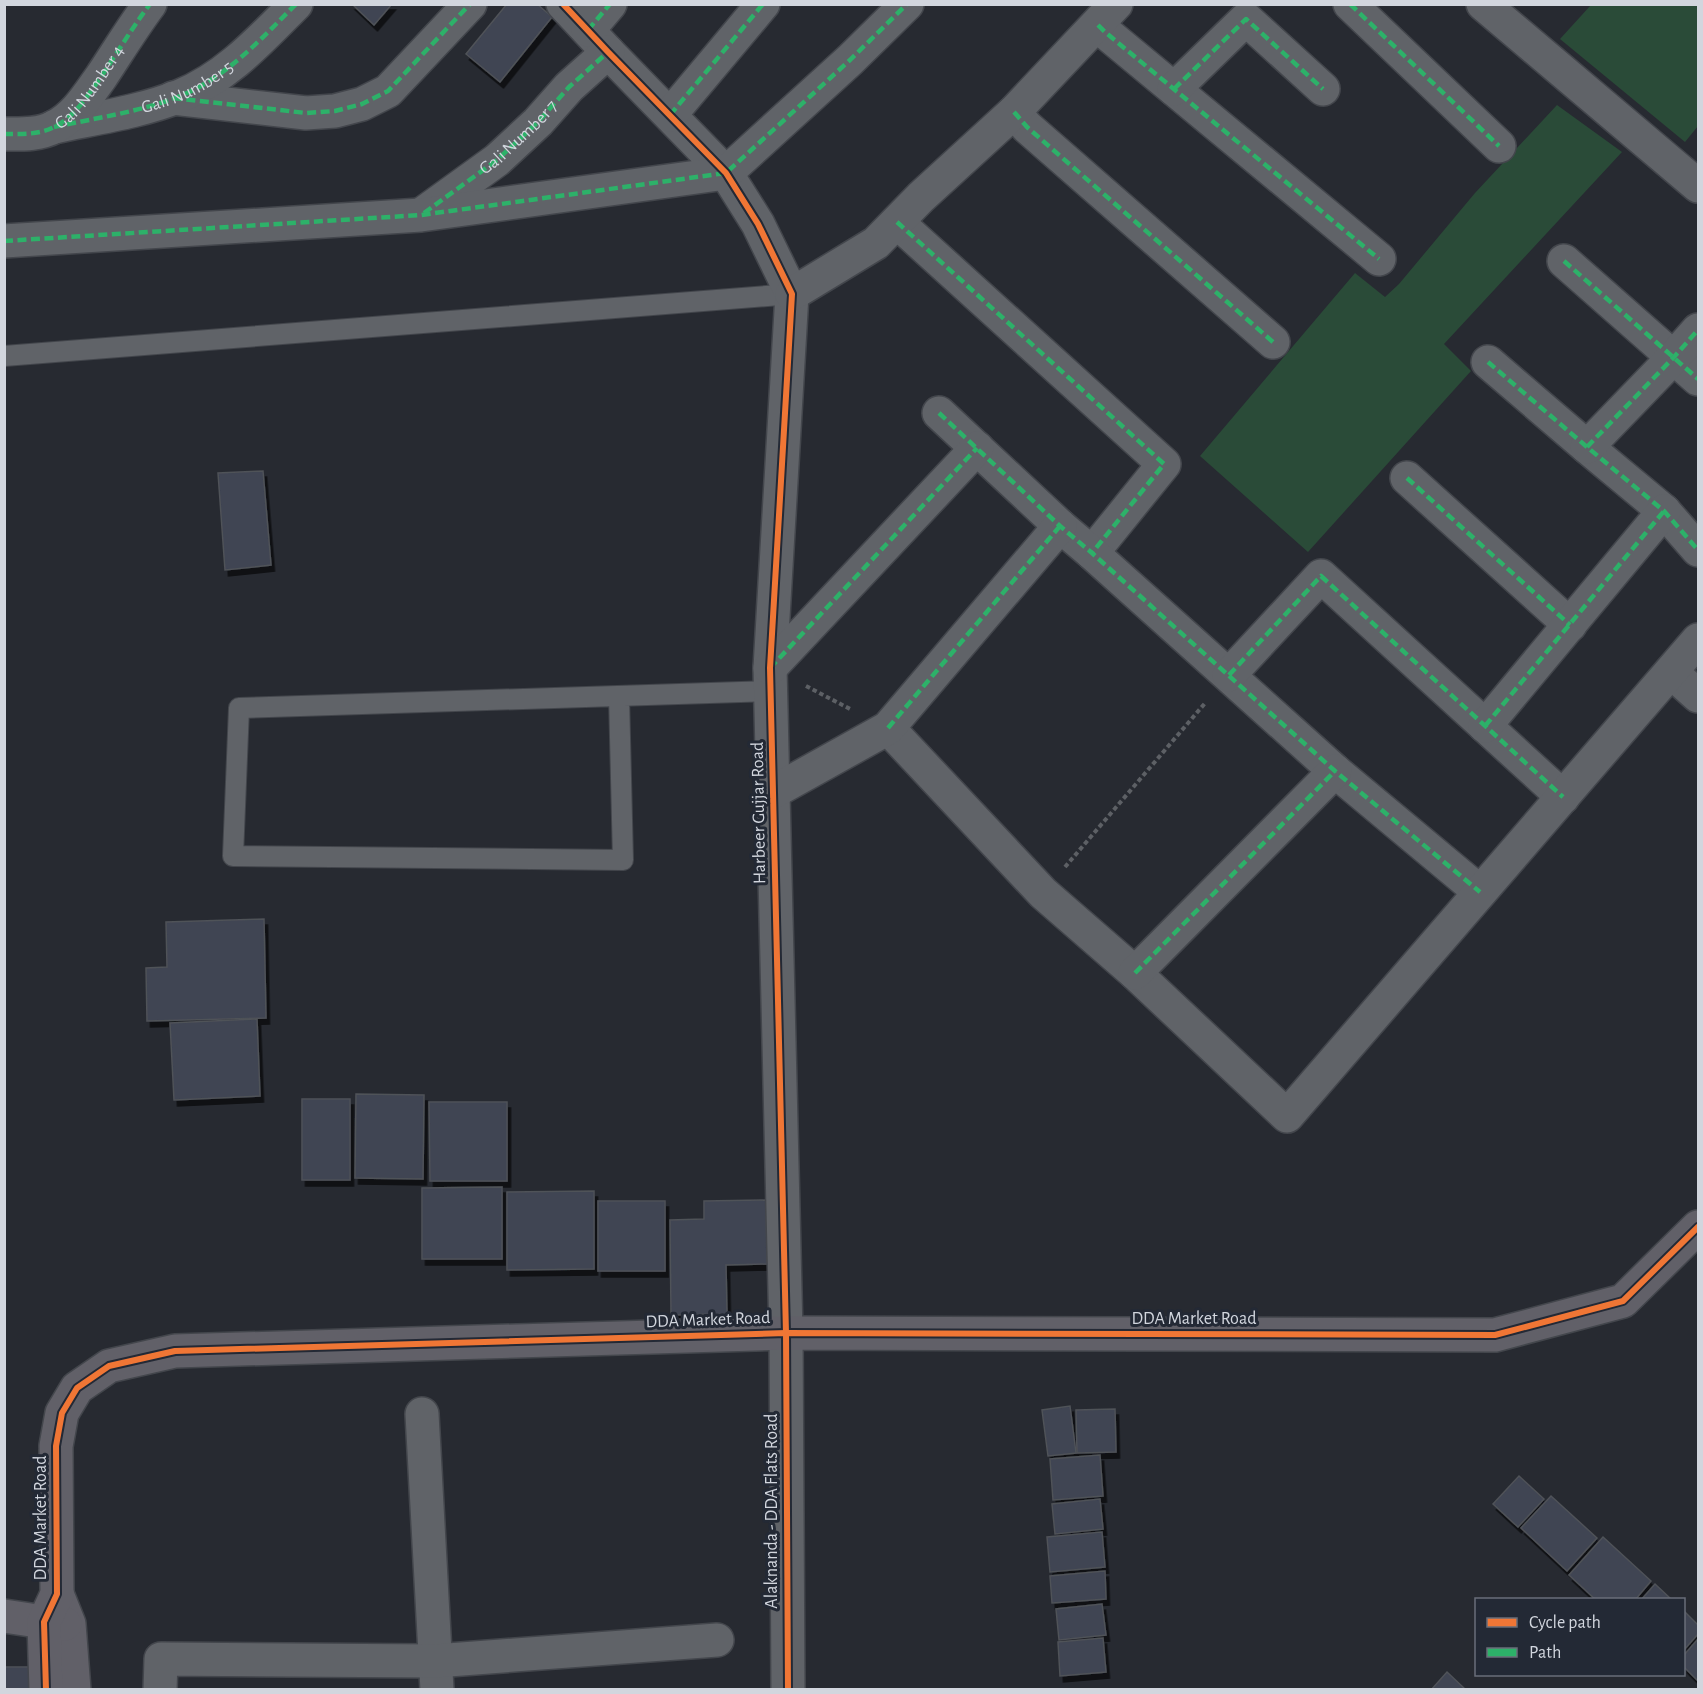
<svg xmlns="http://www.w3.org/2000/svg" width="1703" height="1694" font-family="'Alegreya Sans',sans-serif">
  <defs>
    <filter id="shadow"><feDropShadow dx="3.5" dy="6" stdDeviation="0" flood-color="#0009"/></filter>
  </defs>
  <rect width="100%" height="100%" fill="#272a31"/>
  <g fill="#2a4b38">
    <path d="M1591,5H1698V126L1685,142L1560,39Z"/>
    <path d="M1557,105L1622,152L1444,344L1471,371L1308,552L1200,456L1355,273L1385,297L1399,284L1475,193Z"/>
  </g>
  <g fill="#3f4452" stroke="#4f5258" stroke-width="1.5" filter="url(#shadow)">
    <path d="M352,4H392L374,25Z"/>
    <path d="M507,4H537L552,17L500,82L466,54Z"/>
    <path d="M263,471L271,565L225,570L218,473Z"/>
    <path d="M264,919L266,1018L147,1021L146,968L167,967L166,922Z"/>
    <path d="M257,1019L260,1096L174,1100L170,1023Z"/>
    <path d="M356,1094L424,1095L423,1179L355,1178Z"/>
    <rect x="302" y="1099" width="48" height="81"/>
    <path d="M429,1102H507V1181H430Z"/>
    <path d="M502,1187V1259H422V1188Z"/>
    <path d="M594,1191V1269L507,1270V1192Z"/>
    <path d="M766,1200L767,1264L726,1265L727,1314L671,1315L670,1220L704,1219V1201Z"/>
    <rect x="598" y="1201" width="67" height="70"/>
    <path d="M1070,1406L1076,1453L1048,1456L1042,1410Z"/>
    <path d="M1115,1409L1116,1452L1077,1453L1076,1410Z"/>
    <path d="M1100,1455L1103,1496L1053,1500L1050,1459Z"/>
    <path d="M1519,1476L1544,1499L1518,1527L1493,1504Z"/>
    <path d="M1551,1496L1597,1538L1567,1571L1521,1528Z"/>
    <path d="M1100,1499L1103,1529L1055,1534L1052,1504Z"/>
    <path d="M1102,1532L1105,1567L1050,1572L1047,1537Z"/>
    <path d="M1603,1537L1651,1581L1635,1600H1596L1569,1575Z"/>
    <path d="M1105,1571L1106,1599L1052,1603L1050,1576Z"/>
    <path d="M1655,1584L1672,1600H1641Z"/>
    <path d="M1102,1604L1106,1635L1059,1640L1056,1609Z"/>
    <path d="M1684,1611L1698,1625V1634L1684,1650Z"/>
    <path d="M1103,1638L1106,1672L1060,1676L1058,1642Z"/>
    <path d="M1698,1639V1681L1684,1667V1655Z"/>
    <rect x="4" y="1667" width="31" height="23"/>
    <path d="M1447,1672L1466,1690H1431Z"/>
  </g>
  <g fill="none" stroke-linecap="round" stroke-linejoin="round">
    <g stroke="#43464c" stroke-width="22">
      <g id="lane">
        <path d="M4,356L792,294"/>
        <path d="M619,696L623,860L233,856L239,708L771,691"/>
      </g>
    </g>
    <g stroke="#43464c" stroke-width="36">
      <g id="street">
        <path d="M563,4L608,52L726,173L758,224L792,294L770,668L786,1333L788,1690"/>
        <path d="M1350,4L1499,146"/>
        <path d="M1483,4L1698,186"/>
        <path d="M1098,25L1105,32L1379,259"/>
        <path d="M588,30L610,4"/>
        <path d="M1174,89L1246,19L1323,89"/>
        <path d="M173,98L306,113L335,111L362,104L388,91L470,4"/>
        <path d="M1014,112L1027,127L1273,342"/>
        <path d="M670,115L763,4"/>
        <path d="M54,127C96,118 140,112 180,96C227,77 261,39 296,4"/>
        <path d="M4,134C21,134 39,135 54,127C75,117 88,95 101,77C117,53 132,28 150,4"/>
        <path id="s1" d="M425,212L497,160L538,122L569,87L608,52"/>
        <path d="M897,222L1164,464L1092,553"/>
        <path d="M4,241L421,215L726,173L850,60L907,4"/>
        <path d="M1564,261L1698,379"/>
        <path d="M792,294L876,243L921,197L1014,112L1116,4"/>
        <path d="M1488,362L1587,447L1664,511L1698,550"/>
        <path d="M939,413L1060,526L1092,553L1335,771L1480,892"/>
        <path d="M1587,447L1674,357L1698,330"/>
        <path d="M1407,478L1570,625"/>
        <path d="M770,668L977,448"/>
        <path d="M1671,672L1698,696"/>
        <path d="M1229,675L1321,576L1563,797"/>
        <path d="M1485,726L1664,511"/>
        <path d="M888,728L1043,893L1135,973L1287,1116L1698,640"/>
        <path d="M773,792L888,728L1060,526"/>
        <path d="M1135,973L1335,771"/>
        <path d="M422,1414L437,1690"/>
        <path d="M160,1690L161,1659L435,1661L717,1640"/>
      </g>
    </g>
    <g stroke="#43464c" stroke-width="36">
      <g id="secondary">
        <path d="M57,1594L69,1624L74,1690"/>
        <path d="M4,1616L44,1622L65,1624"/>
        <path d="M46,1690L44,1622L57,1594L56,1446L62,1413L77,1388L109,1366L175,1351L786,1333L1495,1335L1623,1301L1698,1227"/>
      </g>
    </g>
    <g stroke="#5d6065" stroke-width="4" stroke-dasharray="4.5 3" stroke-linecap="butt">
      <path d="M806,686L852,710"/>
      <path d="M1065,867L1206,702"/>
    </g>
    <use href="#lane" stroke="#606368" stroke-width="20"/>
    <use href="#street" stroke="#606368" stroke-width="33"/>
    <use href="#secondary" stroke="#616068" stroke-width="33"/>
    <g stroke="#2db169" stroke-width="4.5" stroke-dasharray="9 4.5" stroke-linecap="butt">
      <path d="M1350,4L1499,146"/>
      <path d="M1098,25L1105,32L1379,259"/>
      <path d="M588,30L610,4"/>
      <path d="M1174,89L1246,19L1323,89"/>
      <path d="M173,98L306,113L335,111L362,104L388,91L470,4"/>
      <path d="M1014,112L1027,127L1273,342"/>
      <path d="M670,115L763,4"/>
      <path id="s2" d="M54,127C96,118 140,112 180,96C227,77 261,39 296,4"/>
      <path id="s3" d="M4,134C21,134 39,135 54,127C75,117 88,95 101,77C117,53 132,28 150,4"/>
      <path d="M424,213L497,160L538,122L569,87L608,52"/>
      <path d="M897,222L1164,464L1092,553"/>
      <path d="M4,241L421,215L726,173L850,60L907,4"/>
      <path d="M1564,261L1698,379"/>
      <path d="M1488,362L1587,447L1664,511L1698,550"/>
      <path d="M939,413L1060,526L1092,553L1335,771L1480,892"/>
      <path d="M1587,447L1674,357L1698,330"/>
      <path d="M1407,478L1570,625"/>
      <path d="M770,668L977,448"/>
      <path d="M1229,675L1321,576L1563,797"/>
      <path d="M1485,726L1664,511"/>
      <path d="M888,728L1060,526"/>
      <path d="M1135,973L1335,771"/>
    </g>
    <g stroke="#232935" stroke-width="10">
      <g id="cycleway">
        <path d="M563,4L608,52L726,173L758,224L792,294L770,668L786,1333L788,1690"/>
        <path d="M46,1690L44,1622L57,1594L56,1446L62,1413L77,1388L109,1366L175,1351L786,1333L1495,1335L1623,1301L1698,1227"/>
      </g>
    </g>
    <use href="#cycleway" stroke="#f07635" stroke-width="6"/>
  </g>
  <g text-anchor="middle" dominant-baseline="central" stroke-width="6" stroke-linejoin="round" paint-order="stroke">
    <g font-size="18" fill="#d2d6de" stroke="#232935">
      <text stroke="none"><textPath href="#s3" startOffset="105">Gali Number 4</textPath></text>
      <text stroke="none"><textPath href="#s2" startOffset="140">Gali Number 5</textPath></text>
      <text stroke="none"><textPath href="#s1" startOffset="120">Gali Number 7</textPath></text>
      <text transform="translate(759 813) rotate(-91)">Harbeer Gujjar Road</text>
      <text x="1194" y="1319">DDA Market Road</text>
      <text transform="translate(708 1320) rotate(-2)">DDA Market Road</text>
      <text transform="translate(772 1511) rotate(-90)">Alaknanda - DDA Flats Road</text>
      <text transform="translate(41 1518) rotate(-90)">DDA Market Road</text>
    </g>
  </g>
  <rect width="1703" height="1694" fill="none" stroke="#d2d6de" stroke-width="12"/>
  <rect x="1475" y="1598" width="210" height="78" fill="#232935" stroke="#696e79" stroke-width="1.5"/>
  <rect x="1487" y="1618" width="30" height="9" fill="#f07635" stroke="#696e79" stroke-width="1.5"/>
  <text x="1529" y="1628" font-size="18" fill="#d2d6de">Cycle path</text>
  <rect x="1487" y="1648" width="30" height="9" fill="#2db169" stroke="#696e79" stroke-width="1.5"/>
  <text x="1529" y="1658" font-size="18" fill="#d2d6de">Path</text>
</svg>
